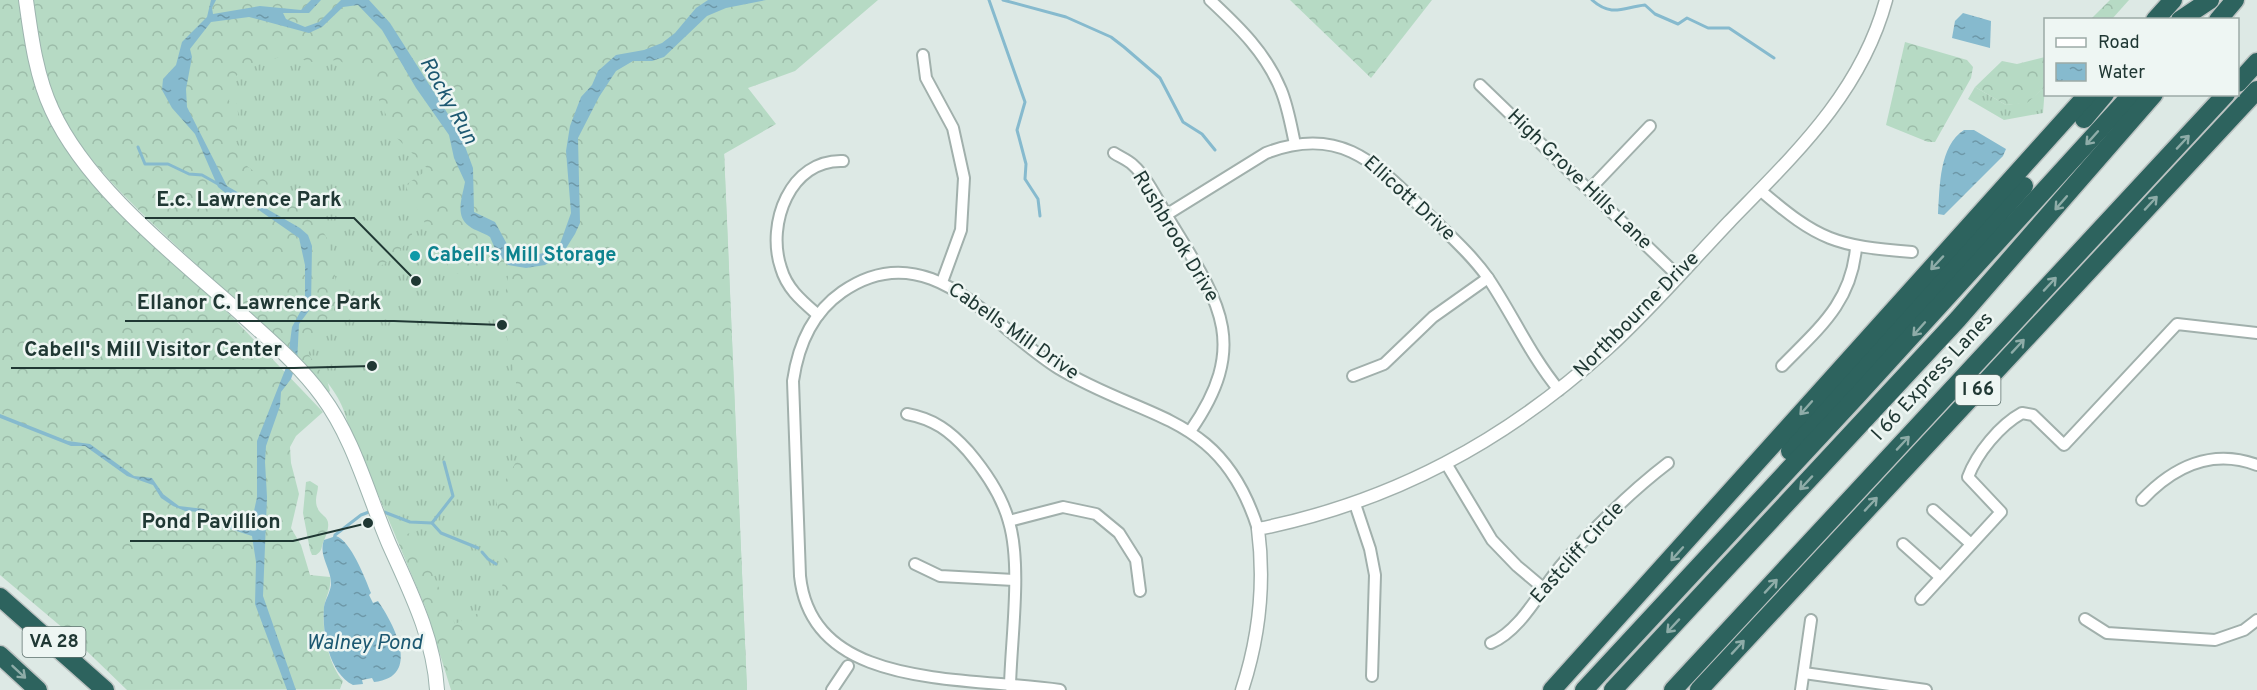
<svg xmlns="http://www.w3.org/2000/svg" width="2257" height="690" font-family="Overpass,sans-serif">
  <defs>
    <pattern id="grass-tufts" width="24" height="20" patternUnits="userSpaceOnUse" patternTransform="scale(1.5)"><rect width="24" height="20" fill="#b6dac4"/><path d="M3 7l-1-3M5 7V3M7 7l1-3M15 17l-1-3M17 17v-4M19 17l1-3" fill="none" stroke="#9cbca9"/></pattern>
    <pattern id="forest-crowns" width="20" height="18" patternUnits="userSpaceOnUse" patternTransform="scale(1.5)"><rect width="20" height="18" fill="#b6dac4"/><path d="M2 6a3 3 0 1 1 6 0M12 15a3 3 0 1 1 6 0" fill="none" stroke="#9cbca9"/></pattern>
    <pattern id="water-ripples" width="26" height="14" patternUnits="userSpaceOnUse" patternTransform="scale(1.5)"><rect width="26" height="14" fill="#86bace"/><path d="M2 4q2-2 4 0t4 0M15 11q2-2 4 0t4 0" fill="none" stroke="#6d98a8"/></pattern>
  </defs>
  <rect width="100%" height="100%" fill="#dde9e5"/>
  <g fill="url(#grass-tufts)">
    <path d="M718,10L747,690H472L425,606L347,421C341,397 329,384 313,365L83,149L68,126L46,75Z"/>
    <path d="M1975,87L2006,105L2027,102L2045,87L2043,113L2004,120L1968,99Z"/>
  </g>
  <g fill="url(#forest-crowns)">
    <path d="M0,0H21L61,138L323,412L296,436L290,447L291,463L299,494L291,528L301,545L310,575L330,577C332,589 325,597 324,609C322,630 328,664 343,681L340,689L127,690L64,629L0,575Z"/>
    <path d="M33,0H878L795,71L748,88L776,124L724,154L747,690H451L425,606L396,537L414,532L455,624L498,604L506,569L496,497L521,453L517,388L502,312L509,272L452,274L407,189V184L423,173L427,168L397,138L371,83L352,67L338,60L310,62L288,55L269,60L238,74L231,82L229,101L237,104L239,122L234,137L247,166L316,220L328,240L339,297L308,354L327,380L330,391L328,393C279,338 222,289 168,238C126,198 80,156 56,102C42,70 39,34 33,0Z"/>
    <path d="M1290,0H1432L1371,78Z"/>
    <path d="M2110,0H2129L2112,19H2091Z"/>
    <path d="M1905,42L1967,60L1973,67L1971,78L1935,142H1928L1886,125Z"/>
    <path d="M2045,57V87L2027,103L2006,105L1975,87L2002,61L2017,64Z"/>
    <path d="M411,229L412,235C400,251 383,274 360,268L359,264C371,245 391,236 411,229Z"/>
    <path d="M310,481L318,486C318,491 316,495 316,500C316,522 338,509 323,543C321,549 322,551 316,555H312L310,550L303,513L306,482Z"/>
  </g>
  <g fill="url(#water-ripples)">
    <path d="M211,0H216L212,8L213,14L260,6L301,10L311,0H321L309,13H283L286,19L305,27L319,22L341,0H369L390,23L460,133L473,168L474,212L495,222L508,246L524,258L547,252L560,244L571,213L566,151L570,126L581,97L592,85L598,71L616,55L644,50L662,43L675,33L696,8L708,0H766L726,8L707,16L664,57L652,61H633L616,71L599,97L578,138L580,223L575,234L563,253L545,265L526,268L508,265L496,251L490,237C483,232 475,231 469,226C454,216 463,195 465,182L454,158L449,135L416,88L382,30L358,5L343,7L322,27L309,33L249,17L211,22L190,49L192,57L186,89L187,107L227,186L300,228L308,235L312,246L311,308L299,324L297,362L291,379L281,392L280,406L266,446L265,462L267,497L263,596L296,690H287L255,604L256,562L252,536L218,525L200,512L185,511L173,506L161,498L153,485L127,476L85,446H71L0,418V414L68,441L90,444L134,476L152,478L163,494L179,506L204,509L222,522L250,530L257,497V441L287,365L292,327L305,303V265L299,238L250,204L233,199L218,187L195,134L172,108L162,90L163,79L176,65L182,42L207,17Z"/>
    <path d="M1963,13L1991,21L1990,48L1952,38L1955,21Z"/>
    <path d="M1964,130H1974L2006,149L2003,156L1944,215L1938,214C1940,186 1939,146 1964,130Z"/>
    <path d="M336,536C351,541 365,578 371,593L369,595L373,603L378,601C393,623 423,677 374,682L372,678L362,680L363,684L353,685C329,673 322,633 324,607C325,600 330,593 331,585C332,569 318,556 324,540Z"/>
  </g>
  <g fill="none" stroke-linecap="round" stroke-linejoin="round">
    <g stroke="#86bace" stroke-width="3">
      <path d="M989,0L1025,102L1017,130L1026,164L1025,179L1038,199L1040,216"/>
      <path d="M1003,0L1066,17L1111,37L1124,47L1160,78L1183,122L1202,134L1215,150"/>
      <path d="M1592,0C1612,18 1624,7 1645,5L1655,14L1678,24L1687,18L1708,28H1729L1774,58"/>
      <path d="M138,147L145,164H168L189,174L202,175L218,184"/>
      <path d="M384,512L410,522L432,523L441,533L478,548"/>
      <path d="M432,523L453,496L444,462"/>
      <path d="M334,539L335,535L361,515L369,512"/>
      <path d="M482,552L488,559L496,564"/>
    </g>
    <g stroke="#a1b0ac" stroke-width="14">
      <g id="minor">
        <path d="M1210,0C1239,27 1266,53 1281,90C1288,107 1291,126 1295,144"/>
        <path d="M923,55L926,78L953,128L964,178L961,230L942,282"/>
        <path d="M1480,85L1678,276"/>
        <path d="M1114,153C1120,157 1128,160 1133,165C1148,178 1162,209 1173,226C1221,304 1249,346 1191,430"/>
        <path d="M1589,190L1650,126"/>
        <path d="M1760,190C1819,241 1836,246 1912,252"/>
        <path d="M1166,215L1266,153C1342,124 1377,165 1428,214C1449,235 1471,254 1488,278C1513,315 1530,355 1559,390"/>
        <path d="M818,315C802,301 787,289 781,268C766,224 790,159 843,161"/>
        <path d="M1782,366C1819,328 1851,303 1856,248"/>
        <path d="M1353,376L1384,364L1433,317L1488,278"/>
        <path d="M907,414C934,419 950,431 968,451C985,471 1002,496 1009,522C1022,566 1011,640 1010,686"/>
        <path d="M1447,465L1492,540L1517,566L1542,587"/>
        <path d="M2142,500C2173,467 2212,448 2257,465"/>
        <path d="M1355,504L1370,549L1375,575L1372,676"/>
        <path d="M1933,510L1971,544"/>
        <path d="M1009,521L1063,507L1096,514L1119,533L1136,560L1140,591"/>
        <path d="M1903,544L1940,577"/>
        <path d="M915,564L940,576L1014,580"/>
        <path d="M1921,599L2001,512L1968,477C1977,453 2000,425 2022,413L2033,415L2064,445L2177,324L2257,333"/>
        <path d="M2085,619L2107,633L2215,640L2244,630L2257,620"/>
        <path d="M1491,643C1522,630 1541,588 1564,562C1596,526 1630,492 1668,463"/>
        <path d="M1804,673L1926,690"/>
        <path d="M832,690L848,666"/>
        <path d="M1060,690C961,676 812,690 800,576L793,381C798,346 812,313 842,292C928,232 991,326 1058,368C1147,422 1221,412 1258,529"/>
        <path d="M1801,690L1811,620"/>
      </g>
    </g>
    <g stroke="#a1b0ac" stroke-width="15">
      <path id="tertiary" d="M1242,690C1259,638 1265,583 1258,529C1393,502 1505,441 1607,349C1650,310 1689,264 1729,222C1794,155 1861,93 1886,0"/>
    </g>
    <g stroke="#9db4af" stroke-width="16">
      <path id="secondary" d="M26,0C31,36 36,76 52,110C87,187 176,256 239,312C267,338 299,364 322,396C354,439 368,495 389,544C410,591 434,638 437,690"/>
    </g>
    <g stroke="#bcc3c2" stroke-width="21">
      <g id="motorway">
        <path d="M2155,20L2173,0"/>
        <path d="M2180,20L2210,0"/>
        <path d="M2218,20L2235,0"/>
        <path d="M2238,83L2257,62"/>
        <path d="M2084,119L2105,94"/>
        <path d="M1790,451L2024,186"/>
        <path d="M0,597L105,690"/>
        <path d="M0,655L38,690"/>
        <path d="M1552,690L2088,94"/>
        <path d="M1584,690L1857,396L2132,94"/>
        <path d="M1613,690L1958,319L2154,94"/>
        <path d="M1673,690L2226,94"/>
        <path d="M1699,690L2257,90"/>
      </g>
    </g>
    <use href="#minor" stroke="#fff" stroke-width="10"/>
    <use href="#tertiary" stroke="#fff" stroke-width="12"/>
    <use href="#secondary" stroke="#fff" stroke-width="14"/>
    <use href="#motorway" stroke="#2d635e" stroke-width="18"/>
  </g>
  <defs><path id="oneway-shaft" d="M-6 0H5M1.5-3L5.5 0L1.5 3" fill="none" stroke-width="1.6" stroke-linecap="round" stroke-linejoin="round" transform="scale(1.5)"/></defs>
  <g stroke="#8eaca8">
    <use href="#oneway-shaft" transform="translate(2092 138) rotate(132)"/>
    <use href="#oneway-shaft" transform="translate(2183 142) rotate(-47)"/>
    <use href="#oneway-shaft" transform="translate(2061 203) rotate(131)"/>
    <use href="#oneway-shaft" transform="translate(2151 203) rotate(-47)"/>
    <use href="#oneway-shaft" transform="translate(1937 263) rotate(133)"/>
    <use href="#oneway-shaft" transform="translate(2050 284) rotate(-47)"/>
    <use href="#oneway-shaft" transform="translate(1919 329) rotate(132)"/>
    <use href="#oneway-shaft" transform="translate(2018 346) rotate(-47)"/>
    <use href="#oneway-shaft" transform="translate(1806 408) rotate(132)"/>
    <use href="#oneway-shaft" transform="translate(1903 443) rotate(-47)"/>
    <use href="#oneway-shaft" transform="translate(1806 483) rotate(133)"/>
    <use href="#oneway-shaft" transform="translate(1871 504) rotate(-47)"/>
    <use href="#oneway-shaft" transform="translate(1677 554) rotate(132)"/>
    <use href="#oneway-shaft" transform="translate(1771 586) rotate(-47)"/>
    <use href="#oneway-shaft" transform="translate(1673 626) rotate(133)"/>
    <use href="#oneway-shaft" transform="translate(1738 647) rotate(-47)"/>
    <use href="#oneway-shaft" transform="translate(19 672) rotate(43)"/>
  </g>
  <circle fill="#0f9aa8" stroke="#eef6f3" stroke-width="2" cx="415" cy="256" r="6"/>
  <g text-anchor="middle" dominant-baseline="central" stroke-width="5" stroke-linejoin="round" paint-order="stroke">
    <g fill="#eef6f3" stroke="#5e716d" stroke-width="1.5">
      <rect x="1955.5" y="375" width="45" height="30" rx="4.5"/>
      <rect x="22.5" y="627" width="63" height="30" rx="4.5"/>
    </g>
    <g font-size="18" font-weight="bold" fill="#203834">
      <text x="1978" y="390">I 66</text>
      <text x="54" y="642">VA 28</text>
    </g>
    <g font-size="20" fill="#203834" stroke="#eef6f3">
      <text transform="translate(1579 180) rotate(44)">High Grove Hills Lane</text>
      <text transform="translate(1409 199) rotate(42)">Ellicott Drive</text>
      <text transform="translate(1175 237) rotate(59)">Rushbrook Drive</text>
      <text transform="translate(1637 315) rotate(-45)">Northbourne Drive</text>
      <text transform="translate(1013 332) rotate(35)">Cabells Mill Drive</text>
      <text transform="translate(1933 377) rotate(-47)">I 66 Express Lanes</text>
      <text transform="translate(1578 553) rotate(-48)">Eastcliff Circle</text>
    </g>
    <g font-size="20" font-weight="bold" fill="#0d838f" stroke="#eef6f3" text-anchor="start">
      <text x="427" y="256">Cabell's Mill Storage</text>
    </g>
    <g font-size="21" font-style="italic" fill="#1c5871" stroke="#eef6f3">
      <text transform="translate(448 101) rotate(61)">Rocky Run</text>
      <text x="364" y="643">Walney Pond</text>
    </g>
  </g>
  <path fill="none" stroke="#203834" stroke-width="2" d="M416 281L354 218H145M502 325L394 321H125M372 366L294 368H11M368 523L293 541H130"/>
  <g fill="#203834" stroke="#eef6f3" stroke-width="2">
    <circle cx="416" cy="281" r="6"/>
    <circle cx="502" cy="325" r="6"/>
    <circle cx="372" cy="366" r="6"/>
    <circle cx="368" cy="523" r="6"/>
  </g>
  <g font-size="21" text-anchor="middle" font-weight="bold" fill="#203834" stroke="#eef6f3" stroke-width="5" stroke-linejoin="round" paint-order="stroke">
    <text x="249" y="206">E.c. Lawrence Park</text>
    <text x="259" y="309">Ellanor C. Lawrence Park</text>
    <text x="153" y="356">Cabell's Mill Visitor Center</text>
    <text x="211" y="528">Pond Pavillion</text>
  </g>
  <rect x="2044" y="18" width="195" height="78" fill="#eef6f3" stroke="#9caaa7" stroke-width="1.5"/>
  <rect x="2056" y="38" width="30" height="9" fill="#ffffff" stroke="#9caaa7" stroke-width="1.5"/>
  <text x="2098" y="48" font-size="18" fill="#203834">Road</text>
  <rect x="2056" y="63" width="30" height="18" fill="url(#water-ripples)" stroke="#9caaa7" stroke-width="1.5"/>
  <text x="2098" y="78" font-size="18" fill="#203834">Water</text>
</svg>
